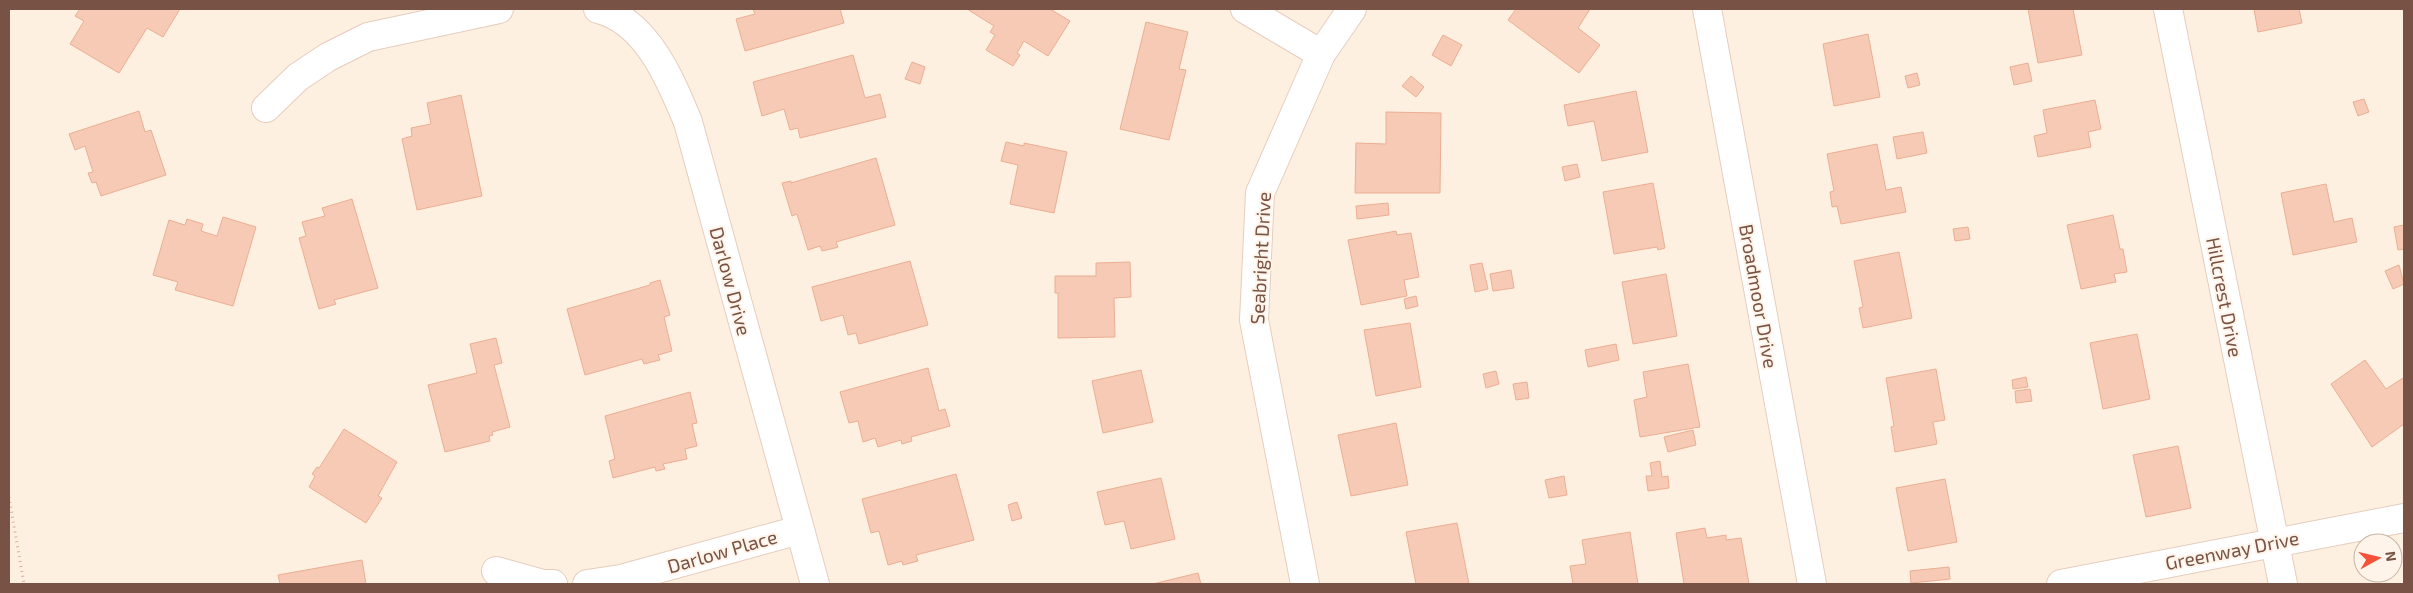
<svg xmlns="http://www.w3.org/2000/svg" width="2413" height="593" font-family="'Exo 2',sans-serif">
  <rect width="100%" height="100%" fill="#fef0e0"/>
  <g fill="#f6cab5" stroke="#ebae94">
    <path d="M80,9H180L163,37L147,28L119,73L70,44L84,21L75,16Z"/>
    <path d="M753,9H840L844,23L745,51L736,19L755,14Z"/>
    <path d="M967,9H1050L1070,21L1048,56L1024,41L1017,53L1020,55L1013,66L986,50L995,35L990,32L994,26Z"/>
    <path d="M1516,9H1590L1578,28L1600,45L1579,73L1508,20Z"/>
    <path d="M2028,9H2073L2082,55L2038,63Z"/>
    <path d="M2254,9H2299L2302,23L2258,32Z"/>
    <path d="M1146,22L1188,32L1179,69L1186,70L1169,140L1120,129Z"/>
    <path d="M1868,34L1880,97L1834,106L1823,44Z"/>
    <path d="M1443,35L1462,45L1451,66L1432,55Z"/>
    <path d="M853,55L865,98L880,94L886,117L800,138L798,128L790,130L784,109L762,116L753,82Z"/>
    <path d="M912,62L925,67L920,84L905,79Z"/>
    <path d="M2028,63L2032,81L2014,85L2010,67Z"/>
    <path d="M1917,73L1920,85L1908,88L1905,76Z"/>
    <path d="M1411,76L1424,87L1416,97L1402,86Z"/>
    <path d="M1636,91L1648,152L1602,161L1594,121L1568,126L1564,105Z"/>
    <path d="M461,95L482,196L417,210L402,139L412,136L411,128L431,124L427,103Z"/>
    <path d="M2364,99L2369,112L2358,116L2353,102Z"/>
    <path d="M2095,100L2101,129L2088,132L2091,147L2038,157L2034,136L2047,133L2043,110Z"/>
    <path d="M139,111L145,132L151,130L166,175L101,196L96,182L92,183L88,173L93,172L85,146L75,150L69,134Z"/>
    <path d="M1386,112L1441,113L1440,193H1355L1356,143L1386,144Z"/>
    <path d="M1923,132L1927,153L1897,159L1893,137Z"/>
    <path d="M1006,142L1024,146V143L1067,152L1054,213L1010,204L1018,165L1001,161Z"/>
    <path d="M1877,144L1886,190L1901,187L1906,212L1841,224L1837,206L1832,207L1830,192L1834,191L1827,154Z"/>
    <path d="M876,158L895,225L836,242L838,247L835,248L822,251L820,246L808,250L797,214L792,216L782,183L791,181V183Z"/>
    <path d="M1577,164L1580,177L1565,181L1562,167Z"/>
    <path d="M1653,183L1665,248L1658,250L1657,247L1614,254L1603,192Z"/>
    <path d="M2326,184L2334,222L2352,218L2357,242L2293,255L2281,193Z"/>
    <path d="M352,199L378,288L334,300L336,304L319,309L299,238L306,236L302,222L325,216L322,208Z"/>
    <path d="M1388,203L1389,215L1357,219L1356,206Z"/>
    <path d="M2113,215L2120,249H2123L2127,272L2114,274L2116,282L2081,289L2067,225Z"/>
    <path d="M223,217L256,227L233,306L175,290L178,282L153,275L169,220L185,225L187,219L203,224L201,231L217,236Z"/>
    <path d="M2404,225V249L2398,250L2394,227Z"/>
    <path d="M1968,227L1970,239L1955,241L1953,229Z"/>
    <path d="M1396,231L1397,235L1411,233L1419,277L1404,280L1407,296L1361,305L1348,240Z"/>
    <path d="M1899,252L1912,318L1863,328L1859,308L1863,307L1854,261Z"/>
    <path d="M910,261L928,325L859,344L856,333L848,335L843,315L821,321L812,287Z"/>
    <path d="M1130,262L1131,297L1114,298L1115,337L1058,338V293H1055V276H1096V263Z"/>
    <path d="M1482,263L1488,289L1475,292L1470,265Z"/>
    <path d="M2399,265L2404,284L2393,289L2385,271Z"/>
    <path d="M1511,270L1514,288L1493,291L1490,274Z"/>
    <path d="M1666,274L1677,336L1633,344L1622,282Z"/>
    <path d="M660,280L670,315L664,317L672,351L658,355L660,360L644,364L642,359L585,375L567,309L650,285V283Z"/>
    <path d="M1416,296L1418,306L1406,309L1404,299Z"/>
    <path d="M1410,323L1421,387L1376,396L1364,330Z"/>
    <path d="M2137,334L2150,399L2103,409L2090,343Z"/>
    <path d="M496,338L502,363L494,365L510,427L492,432L493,435L489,436L490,441L445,452L428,385L477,373L470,344Z"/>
    <path d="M1616,344L1619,360L1588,367L1585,350Z"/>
    <path d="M2365,360L2386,389L2403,378L2404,380V424L2372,447L2331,384Z"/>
    <path d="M1688,364L1700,427L1640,437L1634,400L1647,397L1643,372Z"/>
    <path d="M928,368L939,411L945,409L950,426L911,437L912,441L902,444L901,440L878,447L875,438L863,442L858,421L849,423L840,392Z"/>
    <path d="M1936,369L1945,420L1933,422L1937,444L1895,452L1891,427L1894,426L1886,378Z"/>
    <path d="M1141,370L1153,422L1103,433L1092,381Z"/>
    <path d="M1496,371L1499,384L1486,388L1483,374Z"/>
    <path d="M2026,377L2028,387L2013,389L2012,380Z"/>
    <path d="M1527,382L1529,398L1516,400L1513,384Z"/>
    <path d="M2030,389L2032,401L2016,403L2015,391Z"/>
    <path d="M690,392L697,423L692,424L697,446L685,449L687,459L663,464L665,469L656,471L655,467L613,478L609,461L615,459L605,416Z"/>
    <path d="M1396,423L1408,485L1351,496L1338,435Z"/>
    <path d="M344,429L397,462L378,496L382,498L366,523L309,487L315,476L312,474L317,467L319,468Z"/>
    <path d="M1693,430L1696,445L1668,452L1664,437Z"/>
    <path d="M2178,446L2191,508L2146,517L2133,455Z"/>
    <path d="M1660,461L1662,477L1668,476L1669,488L1648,491L1646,476H1652L1650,463Z"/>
    <path d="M956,474L974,540L916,555L918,561L903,565L902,561L888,565L879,531L871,533L862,499Z"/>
    <path d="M1564,476L1567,495L1549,498L1545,480Z"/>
    <path d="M1161,478L1175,539L1131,549L1124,521L1105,525L1097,492Z"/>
    <path d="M1945,479L1957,542L1908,551L1896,488Z"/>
    <path d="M1017,502L1022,518L1012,521L1008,505Z"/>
    <path d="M1457,523L1469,584H1416L1406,532Z"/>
    <path d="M1705,528L1707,538L1726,535V540L1741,538L1749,584H1684L1676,533Z"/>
    <path d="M1630,532L1638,584H1573L1570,566L1586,564L1582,540Z"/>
    <path d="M362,560L366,584H280L278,575Z"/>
    <path d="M1949,567L1950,579L1911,583L1910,571Z"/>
    <path d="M1198,573L1201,584H1151L1157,583Z"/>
  </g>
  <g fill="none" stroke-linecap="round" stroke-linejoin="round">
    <g stroke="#e5cdbe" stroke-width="30">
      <g id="minor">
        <path d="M598,9C647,21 671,81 688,122L815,584"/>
        <path d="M1245,9L1321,54"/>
        <path d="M1707,9L1812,584"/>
        <path d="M2168,9L2283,584"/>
        <path d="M266,108L298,77L328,57L368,37L499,9"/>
        <path d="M496,571L543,584H553"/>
        <path d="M587,584L621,579L799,530"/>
        <path d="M1305,584L1254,320L1260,193L1321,54L1352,9"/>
        <path d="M2061,584L2404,518"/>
      </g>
    </g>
    <path stroke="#dbad99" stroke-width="3" stroke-dasharray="1 4" stroke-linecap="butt" d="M9,497L24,584"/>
    <use href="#minor" stroke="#fff" stroke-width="28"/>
  </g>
  <g text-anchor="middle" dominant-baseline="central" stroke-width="4" stroke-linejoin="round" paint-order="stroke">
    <g font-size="19" fill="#785345" stroke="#fff4e9">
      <text transform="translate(1260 258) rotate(-87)">Seabright Drive</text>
      <text transform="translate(731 281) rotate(75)">Darlow Drive</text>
      <text transform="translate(1759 296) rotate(80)">Broadmoor Drive</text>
      <text transform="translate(2225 297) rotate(79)">Hillcrest Drive</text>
      <text transform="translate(2232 550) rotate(-11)">Greenway Drive</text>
      <text transform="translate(722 551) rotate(-16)">Darlow Place</text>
    </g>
  </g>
  <rect width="2413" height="593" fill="none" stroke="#785345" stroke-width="20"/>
  <g transform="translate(2378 558) rotate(82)"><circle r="24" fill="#fff4e9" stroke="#c9b4a7"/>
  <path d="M0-4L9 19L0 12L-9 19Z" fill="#f45339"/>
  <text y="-8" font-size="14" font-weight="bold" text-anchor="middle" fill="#785345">N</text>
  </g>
</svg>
